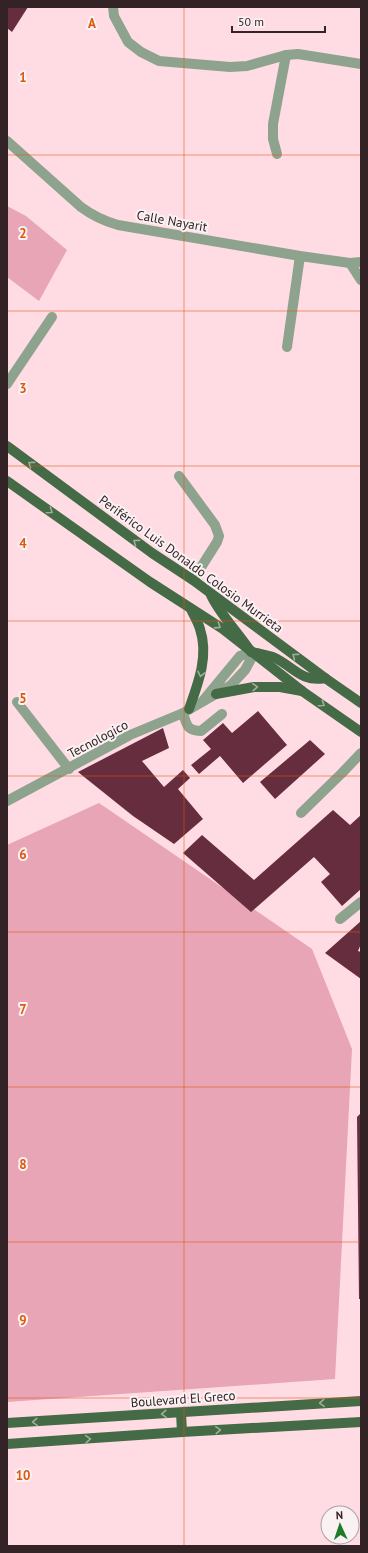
<svg xmlns="http://www.w3.org/2000/svg" width="368" height="1553" font-family="'PT Sans',sans-serif">
  <rect width="100%" height="100%" fill="#ffdce4"/>
  <g fill="#e7a5b6">
    <path d="M7,206L26,216L67,250L39,301L7,277Z"/>
    <path d="M99,803L312,949L352,1049L335,1379L7,1402V845Z"/>
  </g>
  <g fill="#662d3e">
    <path d="M7,7H28L12,32L7,28Z"/>
    <path d="M258,711L287,745L243,783L220,756L199,774L191,765L211,749L203,740L223,723L232,733Z"/>
    <path d="M163,728L169,748L142,761L164,787L183,770L190,778L178,789L203,819L174,844L133,816L78,772Z"/>
    <path d="M310,740L325,754L275,799L260,782Z"/>
    <path d="M333,810L350,825L361,815V889L342,906L321,882L330,874L314,857L251,912L183,853L202,835L254,880Z"/>
    <path d="M361,921V944L358,951L361,952V979L325,953Z"/>
    <path d="M361,1113V1299H359L357,1117Z"/>
  </g>
  <g fill="none" stroke-linecap="round" stroke-linejoin="round">
    <g stroke="#8ea38e" stroke-width="10">
      <path d="M113,7L114,16L128,42L141,52L159,61L230,67L247,66L286,55L298,54L361,64"/>
      <path d="M7,141L81,207C93,216 104,221 118,225L300,256L350,263L361,262"/>
      <path d="M277,154L273,139V124L286,55"/>
      <path d="M350,263L361,280"/>
      <path d="M287,347L300,256"/>
      <path d="M7,384L52,317"/>
      <path d="M179,476L215,525L219,536L217,542L193,580"/>
      <path d="M17,702L69,769"/>
      <path d="M183,713C187,725 186,730 201,731L222,714"/>
      <path d="M7,801L130,735L183,713L216,694L231,685L245,670L251,659V652L240,656L202,702"/>
      <path d="M301,813L342,773L361,753"/>
      <path d="M340,919L361,902"/>
    </g>
    <g stroke="#456a46" stroke-width="10">
      <path d="M7,446L152,553L193,580L325,678L361,703"/>
      <path d="M7,481L150,582L223,629L302,691L361,732"/>
      <path d="M211,595C221,616 238,632 251,652C258,653 266,655 273,657C292,665 301,683 325,678"/>
      <path d="M216,694L254,687H280L302,691"/>
      <path d="M189,709C198,684 209,656 200,629C198,622 194,616 191,609"/>
      <path d="M181,1413L182,1432"/>
      <path d="M7,1423L361,1401"/>
      <path d="M7,1444L182,1432L361,1422"/>
    </g>
  </g>
  <defs><path id="oneway-chevron" d="M-2-3.5L2.5 0L-2 3.5" fill="none" stroke-width="1.6" stroke-linecap="round" stroke-linejoin="round"/></defs>
  <g stroke="#a0ae9c">
    <use href="#oneway-chevron" transform="translate(31 464) rotate(-143)"/>
    <use href="#oneway-chevron" transform="translate(50 511) rotate(35)"/>
    <use href="#oneway-chevron" transform="translate(136 542) rotate(-144)"/>
    <use href="#oneway-chevron" transform="translate(218 626) rotate(33)"/>
    <use href="#oneway-chevron" transform="translate(295 656) rotate(-143)"/>
    <use href="#oneway-chevron" transform="translate(201 674) rotate(102)"/>
    <use href="#oneway-chevron" transform="translate(255 687) rotate(-4)"/>
    <use href="#oneway-chevron" transform="translate(322 704) rotate(35)"/>
    <use href="#oneway-chevron" transform="translate(322 1403) rotate(176)"/>
    <use href="#oneway-chevron" transform="translate(164 1414) rotate(176)"/>
    <use href="#oneway-chevron" transform="translate(35 1422) rotate(176)"/>
    <use href="#oneway-chevron" transform="translate(218 1430) rotate(-3)"/>
    <use href="#oneway-chevron" transform="translate(88 1439) rotate(-4)"/>
  </g>
  <path fill="none" stroke="#df560d" stroke-width="1" stroke-opacity="0.55" d="M184,7V1546M7,155H361M7,311H361M7,466H361M7,621H361M7,776H361M7,932H361M7,1087H361M7,1242H361M7,1398H361"/>
  <g text-anchor="middle" dominant-baseline="central" stroke-width="4" stroke-linejoin="round" paint-order="stroke">
    <g font-size="13" fill="#332327" stroke="#faf1f3">
      <text transform="translate(172 221) rotate(10)">Calle Nayarit</text>
      <text transform="translate(191 564) rotate(36)">Periférico Luis Donaldo Colosio Murrieta</text>
      <text transform="translate(98 739) rotate(-28)">Tecnologico</text>
      <text transform="translate(183 1399) rotate(-4)">Boulevard El Greco</text>
    </g>
  </g>
  <g font-size="13" text-anchor="middle" font-weight="bold" fill="#df560d" stroke="#faf1f3" stroke-width="4" stroke-linejoin="round" paint-order="stroke">
    <text x="92" y="28">A</text>
    <text x="23" y="82">1</text>
    <text x="23" y="238">2</text>
    <text x="23" y="393">3</text>
    <text x="23" y="548">4</text>
    <text x="23" y="703">5</text>
    <text x="23" y="859">6</text>
    <text x="23" y="1014">7</text>
    <text x="23" y="1169">8</text>
    <text x="23" y="1325">9</text>
    <text x="23" y="1480">10</text>
  </g>
  <rect width="368" height="1553" fill="none" stroke="#332327" stroke-width="16"/>
  <g transform="translate(340 1525) rotate(357)"><circle r="19" fill="#faf1f3" stroke="#aa9fa1"/>
  <path d="M0-3L7 15L0 10L-7 15Z" fill="#1f7b2b"/>
  <text y="-6" font-size="11" font-weight="bold" text-anchor="middle" fill="#332327">N</text>
  </g>
  <path d="M232 26v6h93v-6" fill="none" stroke="#332327" stroke-width="2"/>
  <text x="238" y="26" font-size="12" fill="#332327" stroke="#faf1f3" stroke-width="3" paint-order="stroke">50 m</text>
</svg>
